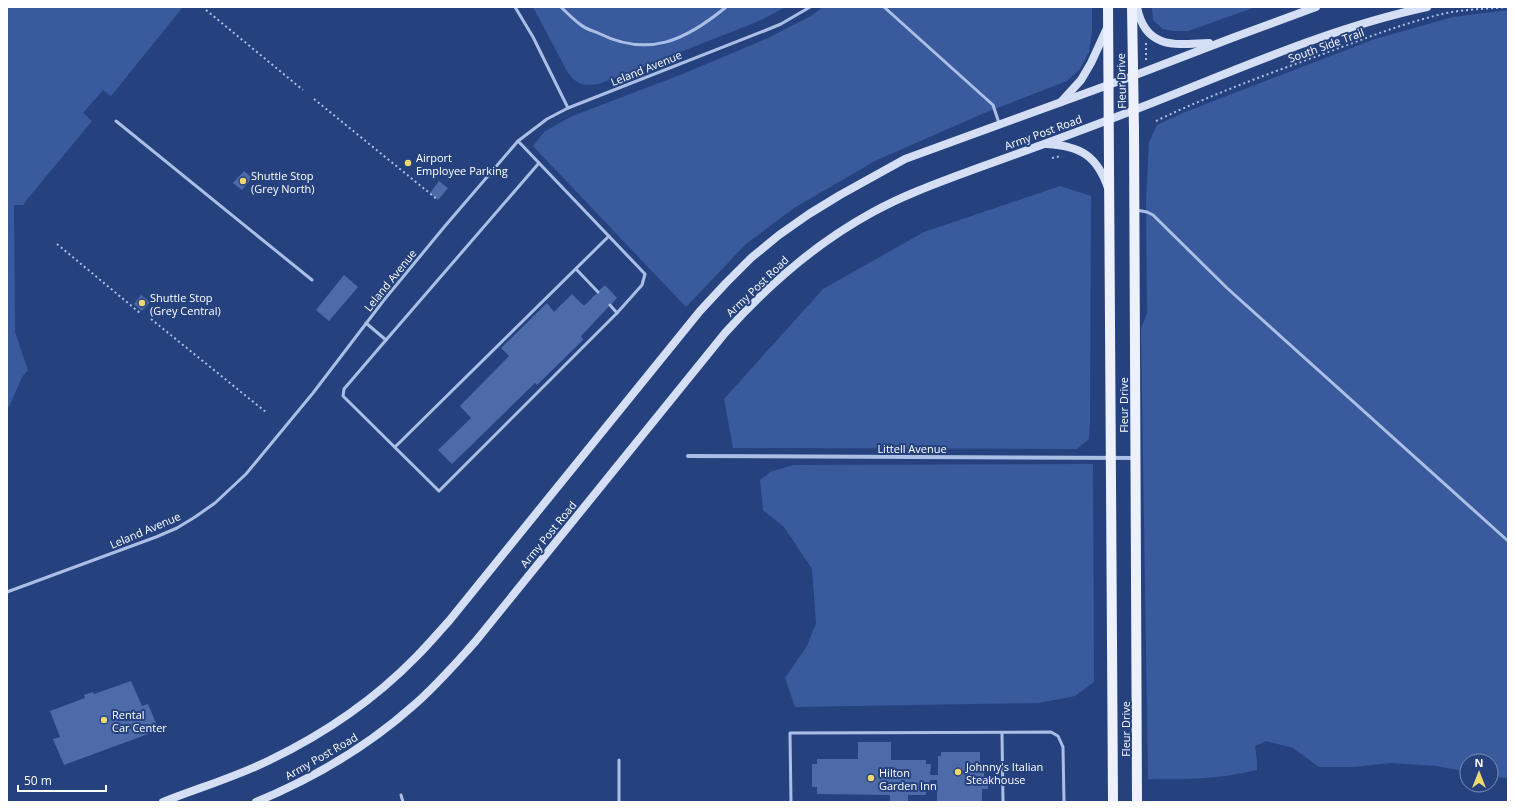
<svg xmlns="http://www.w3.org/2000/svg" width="1515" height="809" font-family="'Open Sans',sans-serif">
  <rect width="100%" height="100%" fill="#25427f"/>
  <g fill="#395a9d">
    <path d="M7,7H183L111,96L103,90L83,113L92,121L25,202L24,205H14L15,332L28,370L22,377L9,407L7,408Z"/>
    <path d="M533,7H786L759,21L599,84C583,86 578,85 568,73Z"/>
    <path d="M823,7H1092V32L1089,52L1080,69L1067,81L982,114L875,161L794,208L746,244L686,307L533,146L544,132L570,117L685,73L768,38L811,16Z"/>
    <path d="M1152,7H1256L1188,31H1173L1163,29L1153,20Z"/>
    <path d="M1508,10V778L1491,777V761H1467V772L1437,766L1391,763L1354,767H1319L1293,748L1266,741L1255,746L1257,761V770C1218,779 1187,780 1148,779L1141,329L1147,313L1146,201L1149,142L1157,125L1185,112L1375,39L1453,17Z"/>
    <path d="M1060,186L1091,196L1090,419L1089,439L1077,449L733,448L724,399L823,289L924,232Z"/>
    <path d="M1093,464L1094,682L1075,696L1039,703L795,707L785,678L807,646L816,623L812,569L784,527L763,510L760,480L770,472L793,465Z"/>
  </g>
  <g fill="#4d6ba8">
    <path d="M244,171L252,178L242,190L233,183Z"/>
    <path d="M439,181L448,188L438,200L430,193Z"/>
    <path d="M344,275L358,287L329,321L316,310Z"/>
    <path d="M605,285L617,298L581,336L583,340L537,385L535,383L452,464L438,450L471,418L460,406L509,356L501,348L547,303L554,312L572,294L584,306Z"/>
    <path d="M141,295L150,302L142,311L134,304Z"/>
    <path d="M131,681L142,706L148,704L159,730L64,765L53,739L60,737L50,711L85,698L84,695L93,692L94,694Z"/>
    <path d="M858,742H891V760H926V764H931L930,775H938V756H941V752H980V766H984V779H988V789H982V802H937V780H930V788H926V795H908V802H890V795L817,794V787H812V764H817V759H858Z"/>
  </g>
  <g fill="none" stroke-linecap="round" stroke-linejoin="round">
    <g stroke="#abbfe6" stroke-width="2" stroke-dasharray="2 3" stroke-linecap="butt">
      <path d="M206,10L303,90"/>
      <path d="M1146,43V61"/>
      <path d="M314,99L438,200"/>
      <path d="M1156,121C1206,97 1257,78 1309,59C1351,44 1394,26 1438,15C1461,9 1485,9 1508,7"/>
      <path d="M1052,158L1062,156"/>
      <path d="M57,244L140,313"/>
      <path d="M151,319L267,413"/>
    </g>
    <g stroke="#abbfe6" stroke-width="3">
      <path d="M515,7L533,37L568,108"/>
      <path d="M561,7C567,13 574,20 581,25C586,29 593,31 598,33C648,58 685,41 726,7"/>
      <path d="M884,7L993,105L999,123"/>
      <path d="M116,121L312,280"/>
      <path d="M1136,210L1147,212L1153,215L1227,288L1508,541"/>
      <path d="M576,269L598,292"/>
      <path d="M610,305L617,313"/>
      <path d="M366,323L386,340L344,389L343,396L439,491L617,313L642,285L645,274L518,141"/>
      <path d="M386,340L539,163"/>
      <path d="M395,447L609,236"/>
      <path d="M7,592L156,537L177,528L195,517L215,503L246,474L313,393L384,300L445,226L518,141L547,119L568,108L764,31L781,24L810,7"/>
      <path d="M1002,733L1003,802"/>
      <path d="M619,760V802"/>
      <path d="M401,795L403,802"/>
      <path d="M791,802L790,733L1051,732L1058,736L1063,747L1064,802"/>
    </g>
    <path stroke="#abbfe6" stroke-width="4" d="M688,456L1135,458"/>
    <g stroke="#d4dff5" stroke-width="8">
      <path d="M1137,7C1145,49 1175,45 1209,43"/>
      <path d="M1061,102L1081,80L1091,63L1108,26"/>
      <path d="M1047,144C1081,146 1097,156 1108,188"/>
      <path d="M163,802C198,788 236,777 270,760C324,734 374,700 416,657C428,645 438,633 449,621L700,311L726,283L751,258L779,235L809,214L840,195L905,159L1133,76L1232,38L1316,7"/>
      <path d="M256,802C314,778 367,747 414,705C436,686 455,664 475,642L725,333C768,285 816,243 873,212C906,194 940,182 975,169C1028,150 1081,131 1134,110C1230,73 1325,29 1427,7"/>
    </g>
    <g stroke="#ecf1fd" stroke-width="10">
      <path d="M1108,7L1113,802"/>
      <path d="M1132,7L1134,130L1137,802"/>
    </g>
  </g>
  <g fill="#f0d96f" stroke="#25427f" stroke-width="1.5">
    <circle cx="408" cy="163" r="4"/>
    <circle cx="243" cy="181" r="4"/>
    <circle cx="142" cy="303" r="4"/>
    <circle cx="104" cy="720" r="4"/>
    <circle cx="958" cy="772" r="4"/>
    <circle cx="871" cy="778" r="4"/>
  </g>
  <g text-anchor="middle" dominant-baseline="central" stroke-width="4" stroke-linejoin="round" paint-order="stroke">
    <g font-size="11" fill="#fff" stroke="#25427f">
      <text transform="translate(1326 45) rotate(-20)">South Side Trail</text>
      <text transform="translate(646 68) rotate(-22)">Leland Avenue</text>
      <text transform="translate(1121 81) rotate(-91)">Fleur Drive</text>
      <text transform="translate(1043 132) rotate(-20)">Army Post Road</text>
      <text transform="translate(390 280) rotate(-51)">Leland Avenue</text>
      <text transform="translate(757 286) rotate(-44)">Army Post Road</text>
      <text transform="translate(1123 405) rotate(-90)">Fleur Drive</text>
      <text x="912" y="448">Littell Avenue</text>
      <text transform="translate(145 530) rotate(-23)">Leland Avenue</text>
      <text transform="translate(548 534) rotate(-51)">Army Post Road</text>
      <text transform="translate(1125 729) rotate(-90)">Fleur Drive</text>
      <text transform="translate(321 756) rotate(-30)">Army Post Road</text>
    </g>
    <g font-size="11" fill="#fff" stroke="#25427f" text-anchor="start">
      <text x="416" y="157">Airport<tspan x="416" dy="13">Employee Parking</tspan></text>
      <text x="251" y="175">Shuttle Stop<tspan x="251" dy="13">(Grey North)</tspan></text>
      <text x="150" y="297">Shuttle Stop<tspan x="150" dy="13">(Grey Central)</tspan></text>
      <text x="112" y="714">Rental<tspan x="112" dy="13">Car Center</tspan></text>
      <text x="966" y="766">Johnny's Italian<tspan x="966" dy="13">Steakhouse</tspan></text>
      <text x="879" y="772">Hilton<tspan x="879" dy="13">Garden Inn</tspan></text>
    </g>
  </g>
  <rect width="1515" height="809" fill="none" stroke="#ffffff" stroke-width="16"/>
  <g transform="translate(1479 773)"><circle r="19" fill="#25427f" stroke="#7c8eb2"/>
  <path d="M0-3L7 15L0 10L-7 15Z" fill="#f0d96f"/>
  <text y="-6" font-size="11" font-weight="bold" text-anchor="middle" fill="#ffffff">N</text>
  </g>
  <path d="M18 785v6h88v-6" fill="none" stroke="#ffffff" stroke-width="2"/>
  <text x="24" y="785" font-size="12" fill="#ffffff" stroke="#25427f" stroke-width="3" paint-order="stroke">50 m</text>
</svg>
